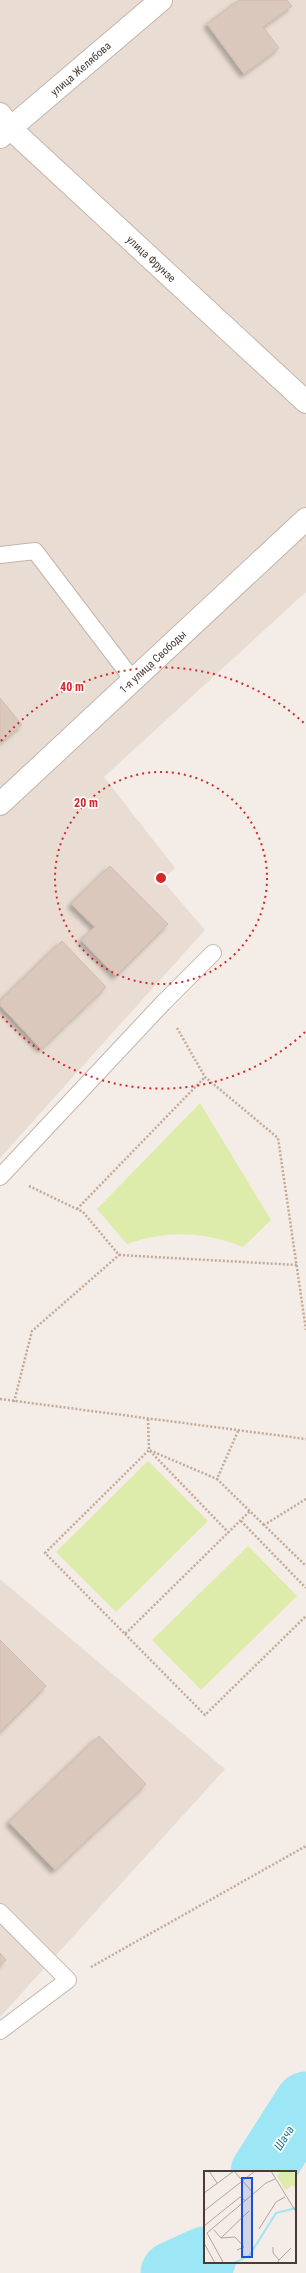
<svg xmlns="http://www.w3.org/2000/svg" width="306" height="2273" font-family="'Roboto Condensed',sans-serif">
  <defs>
    <filter id="shadow"><feDropShadow dx="-3.5" dy="3.5" stdDeviation="2" flood-color="#0004"/></filter>
  </defs>
  <rect width="100%" height="100%" fill="#f4ece6"/>
  <g fill="#e9ddd3">
    <path d="M0,0H306V592L104,777L175,868L162,880L205,930L0,1158Z"/>
    <path d="M0,1579L225,1769L0,2017Z"/>
  </g>
  <g fill="#deecab">
    <path d="M200,1103L271,1220L243,1247C204,1231 167,1230 127,1244L97,1209Z"/>
    <path d="M148,1461L208,1521L116,1612L56,1552Z"/>
    <path d="M248,1546L297,1596L201,1690L152,1640Z"/>
  </g>
  <g fill="none" stroke-linecap="round" stroke-linejoin="round">
    <g stroke="#9de6f6" stroke-width="63">
      <path d="M262,2172L306,2103"/>
      <path d="M172,2273L205,2258"/>
    </g>
  </g>
  <g fill="#dac8bd" stroke="#d2bbad" filter="url(#shadow)">
    <path d="M239,0H287L292,6L263,27L279,48L244,74L207,24Z"/>
    <path d="M0,698L22,725L0,743Z"/>
    <path d="M110,866L168,924L116,976L81,940L95,927L71,904Z"/>
    <path d="M62,941L106,987L41,1049L0,1005V1001Z"/>
    <path d="M0,1640L46,1686L0,1732Z"/>
    <path d="M99,1736L146,1784L55,1870L9,1822Z"/>
    <path d="M0,1953L6,1960L0,1965Z"/>
  </g>
  <g fill="none" stroke-linecap="round" stroke-linejoin="round">
    <g stroke="#c3b5ab" stroke-width="18">
      <g id="service">
        <path d="M0,555L35,551L133,680"/>
        <path d="M0,1177L163,1003L213,953"/>
        <path d="M0,1912L68,1980L0,2031"/>
      </g>
    </g>
    <g stroke="#c3b5ab" stroke-width="24">
      <g id="minor">
        <path d="M0,114L11,129L306,402"/>
        <path d="M0,137L161,0"/>
      </g>
    </g>
    <g stroke="#c3b5ab" stroke-width="24">
      <path id="tertiary" d="M0,804L306,519"/>
    </g>
    <g stroke="#c3aa98" stroke-width="2.5" stroke-dasharray="2 2" stroke-linecap="butt">
      <path d="M177,1028L205,1077L278,1138L306,1330"/>
      <path d="M29,1186L83,1212L119,1255L297,1265"/>
      <path d="M77,1209L205,1077"/>
      <path d="M0,1399L306,1439"/>
      <path d="M14,1402L32,1331L119,1255"/>
      <path d="M148,1419L149,1450L217,1479"/>
      <path d="M238,1431L217,1479L264,1525"/>
      <path d="M306,1499L264,1525L306,1566"/>
      <path d="M241,1521L306,1588"/>
      <path d="M229,1533L149,1450L45,1553L125,1634L250,1511"/>
      <path d="M125,1634L205,1715L306,1616"/>
      <path d="M91,1967L306,1846"/>
    </g>
    <use href="#service" stroke="#fff" stroke-width="16"/>
    <use href="#minor" stroke="#fff" stroke-width="22"/>
    <use href="#tertiary" stroke="#fff" stroke-width="22"/>
  </g>
  <g fill="none" stroke="#d62828" stroke-width="2" stroke-dasharray="2 4">
    <circle cx="161" cy="878" r="106"/>
    <path d="M305 1032A211 211 0 0 1 1 1015M1 741A211 211 0 0 1 305 724"/>
  </g>
  <g text-anchor="middle" dominant-baseline="central" stroke-width="3.5" stroke-linejoin="round" paint-order="stroke">
    <g font-size="11" fill="#483c34" stroke="#fff">
      <text transform="translate(81 69) rotate(-41)">улица Желябова</text>
      <text transform="translate(151 259) rotate(43)">улица Фрунзе</text>
      <text transform="translate(153 662) rotate(-43)">1-я улица Свободы</text>
    </g>
    <g font-size="12" font-style="italic" fill="#207c91" stroke="#fff">
      <text transform="translate(284 2138) rotate(-58)">Шача</text>
    </g>
  </g>
  <g transform="translate(204 2171)">
    <rect width="92" height="92" fill="#f4ece6"/>
    <path d="M77,0H88L92,5V18L89,14L81,19L73,5Z" fill="#deecab"/>
    <path fill="none" stroke="#9de6f6" stroke-width="2" d="M30,92L45,85L72,42L92,37"/>
    <path fill="none" stroke="#afa69f" stroke-width="1" d="M5,0L13,12M30,0L50,23M67,0L92,41M0,22L30,0M0,40L51,0M0,55L36,26L42,30M55,58L72,31L81,26M10,59L17,67L31,66L40,76L33,79M3,62L62,12L71,8M3,62L19,91L17,92M17,67L45,40M0,72L11,92M69,76V82L75,89L73,92M75,89L87,77"/>
    <path fill="#1d4ed8" fill-opacity="0.15" stroke="#1d4ed8" stroke-width="2" d="M38,7H48V86H38Z"/>
    <rect width="92" height="92" fill="none" stroke="#483c34" stroke-width="2"/>
  </g>
  <circle cx="161" cy="878" r="6" fill="#d62828" stroke="#fff" stroke-width="2"/>
  <g font-size="12" text-anchor="middle" font-weight="bold" fill="#d62828" stroke="#fff" stroke-width="3.5" stroke-linejoin="round" paint-order="stroke">
    <text x="72" y="691">40 m</text>
    <text x="86" y="807">20 m</text>
  </g>
</svg>
